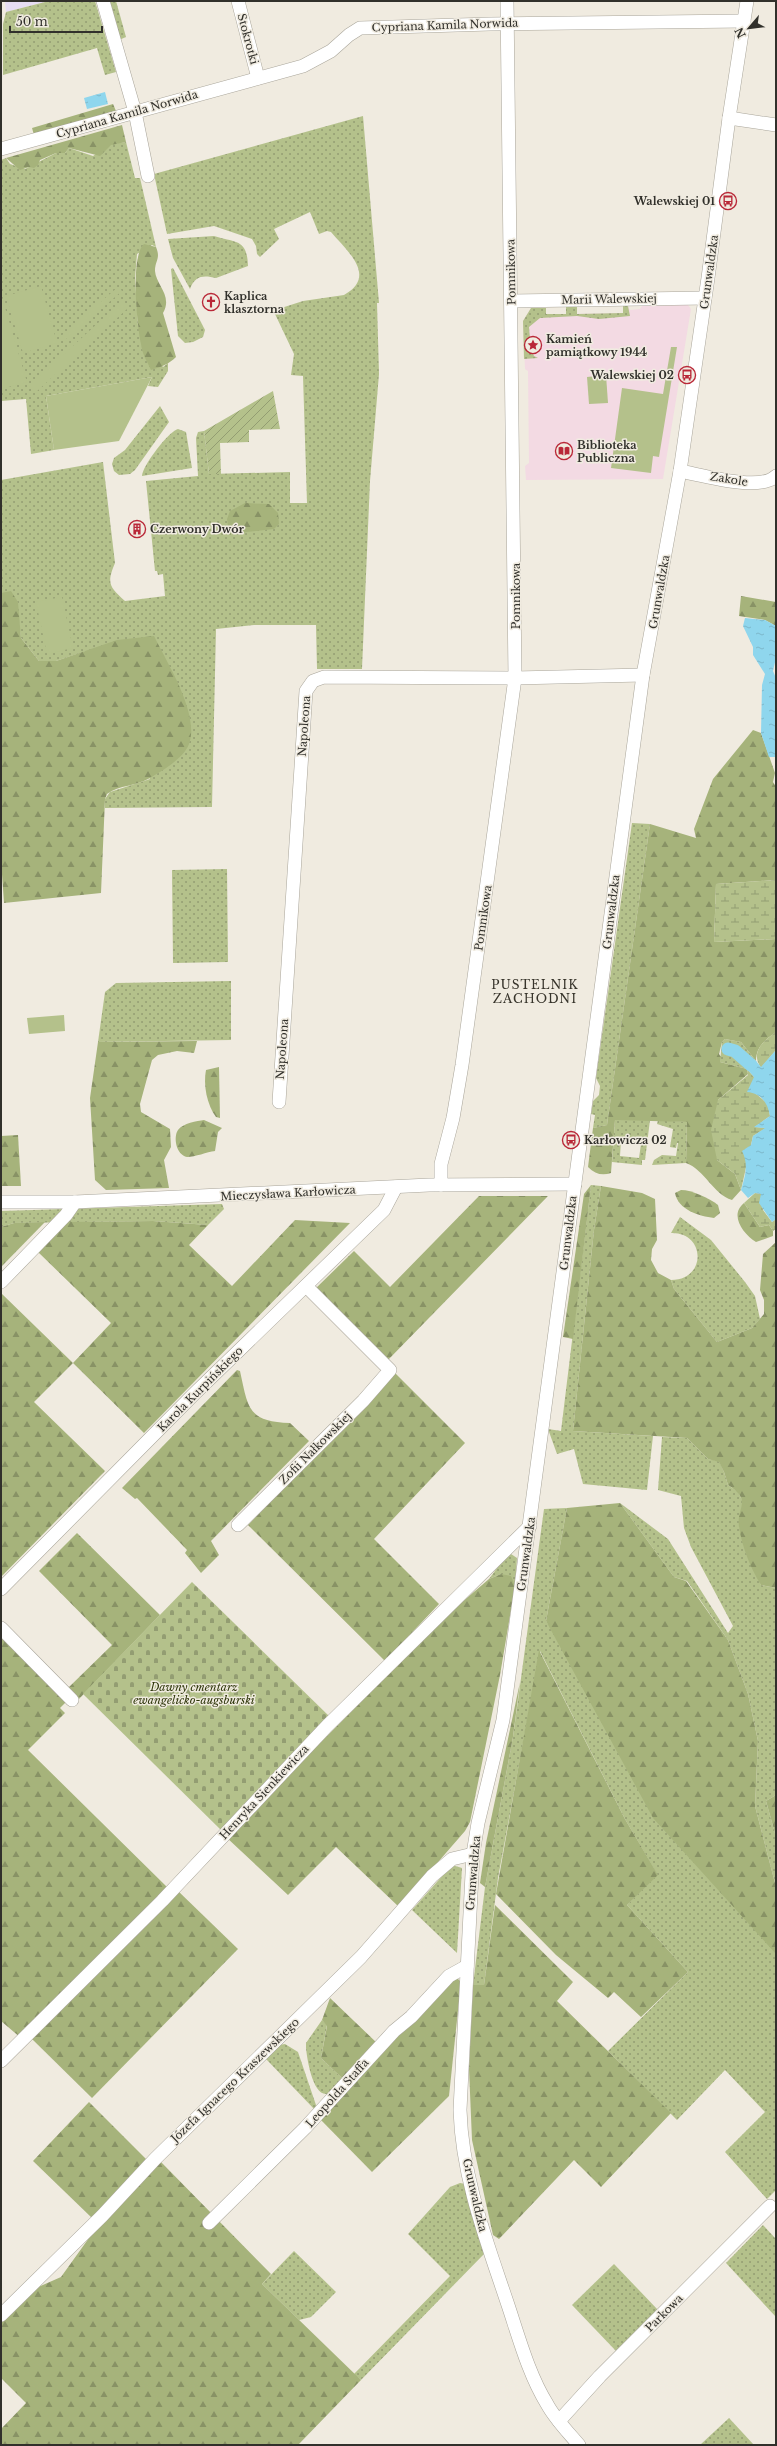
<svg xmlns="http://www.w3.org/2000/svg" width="777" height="2446" font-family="'Libre Baskerville',serif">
  <defs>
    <pattern id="grass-dots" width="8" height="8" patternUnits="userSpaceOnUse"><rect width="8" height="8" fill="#b4c18b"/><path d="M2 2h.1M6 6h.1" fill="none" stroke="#939d72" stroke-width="1.8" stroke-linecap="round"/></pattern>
    <pattern id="forest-firs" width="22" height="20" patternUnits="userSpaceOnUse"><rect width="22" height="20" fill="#a6b37b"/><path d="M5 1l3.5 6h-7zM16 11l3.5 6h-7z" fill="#889265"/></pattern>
    <pattern id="wetland-marsh" width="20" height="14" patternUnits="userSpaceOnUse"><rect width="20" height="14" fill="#b4c18b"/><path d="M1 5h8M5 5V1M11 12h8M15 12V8" fill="none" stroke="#939d72"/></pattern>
    <pattern id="cemetery-stones" width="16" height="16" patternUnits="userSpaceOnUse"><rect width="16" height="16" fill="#b4c18b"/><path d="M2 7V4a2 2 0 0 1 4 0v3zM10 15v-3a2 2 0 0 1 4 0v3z" fill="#939d72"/></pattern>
    <pattern id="garden-furrows" width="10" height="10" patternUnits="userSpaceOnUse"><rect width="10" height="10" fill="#b4c18b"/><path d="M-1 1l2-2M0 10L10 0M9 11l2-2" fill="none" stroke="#939d72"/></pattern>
    <pattern id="water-ripples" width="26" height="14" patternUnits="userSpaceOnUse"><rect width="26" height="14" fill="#8fd6ed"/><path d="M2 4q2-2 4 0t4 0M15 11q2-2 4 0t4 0" fill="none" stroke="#7cb8cb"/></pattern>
  </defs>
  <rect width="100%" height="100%" fill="#f0ebe0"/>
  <path fill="#e6ddf2" d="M5,1H49L6,12Z"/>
  <path fill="#f3dae3" d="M688,305L691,309L663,479L526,480L525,466L529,463L528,371L525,369L523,321L531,308H546V314H566L623,313L628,306L630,310L640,309L642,306Z"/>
  <g fill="url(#grass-dots)" fill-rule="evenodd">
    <path d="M49,1H95L116,72L105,75L97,48L3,75V24L6,12Z"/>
    <path d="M108,1H116L126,37L119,40Z"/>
    <path d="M363,116L379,303H377L379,374L370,481L362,669H317L316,625H254L216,629L212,807L105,808V799L110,792L150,779L86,651L56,661H39L21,638L19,623L1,593V480L103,462L115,563C106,584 110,587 125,601L165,596L163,574L158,575L157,571H155L146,481L198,476L196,438L198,432L204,431L209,474L290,472V503H307L303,376L291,375L294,354L275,314V310L303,301L344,295C378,276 347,251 331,232L327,231L319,234L310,212L274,229L279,239L260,257L257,254L256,246L252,239L214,226L167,234L154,174Z"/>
    <path d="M126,142L135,178H140L156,247L152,245L137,254L135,278L138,326L163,367L168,363V371L158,387L148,386L152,377L46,396L54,450L31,454L26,399L1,401V160L6,158L10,164L25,169L56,153H65L69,148L93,156L111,144Z"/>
    <path d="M214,236C237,243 247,239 248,266L216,278C204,275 195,275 190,289L173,258L168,239Z"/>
    <path d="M173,268L205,330L203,337L193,342L185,343L178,336L171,269Z"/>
    <path d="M566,304H577V314L623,313V306H628L630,316L599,319L577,316L540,318L529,327L530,339H528L529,351H532L534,356L538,358L524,359L523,321L531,308H546V314H566Z"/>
    <path d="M160,406L169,422L135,470L130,474L119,475L114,471L112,464L114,458L125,450Z"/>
    <path d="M178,429L186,432L192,468L142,476C142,466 169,431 178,429Z"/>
    <path d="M632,823L650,824L607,1125L593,1128L595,1115L591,1114L593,1101L599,1095L600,1086L596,1078Z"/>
    <path d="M227,869L228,962L173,963L172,870Z"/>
    <path d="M231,981V1040L98,1042L105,992L116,983Z"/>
    <path d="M725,1039L741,1042L756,1061L747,1069L720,1062L722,1042Z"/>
    <path d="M615,1120H650L645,1160H642V1165L612,1162ZM621,1141L641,1144L639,1158L620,1156Z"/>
    <path d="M658,1120L687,1122L686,1163L652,1165L654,1160L662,1155L676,1156L678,1143H677L676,1148L670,1147L673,1129L657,1124Z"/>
    <path d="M591,1185L601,1186L594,1230L573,1431L653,1436L647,1490L583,1484L574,1449L557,1454L548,1429L561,1431Z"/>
    <path d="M222,1204L224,1209L208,1225L153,1221L14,1223L1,1227V1211Z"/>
    <path d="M680,1217L711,1240L745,1282L755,1296L760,1319L752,1328L717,1342L674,1289L671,1280C707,1280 706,1232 671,1233Z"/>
    <path d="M662,1437L687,1438L708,1459L719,1461L724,1472L728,1485L738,1492L744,1504L739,1526L761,1585L776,1588V1795L766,1801L776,1837V1887L755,1806L758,1741L748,1694L728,1640L687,1581L674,1577L620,1503L668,1539L728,1633L733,1626L691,1547L684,1528L681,1496L658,1490Z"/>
    <path d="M567,1508L546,1621L776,1952V2190L767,2199L725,2152L765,2112L725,2070L677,2120L608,2051L688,1972L627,1905L657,1874L625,1819L540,1651L498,1878L484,1985H473L485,1887L513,1737L544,1509Z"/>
    <path d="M511,1554L517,1558L515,1586L501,1574L489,1579L506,1556Z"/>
    <path d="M452,1865L462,1868L457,1953L412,1910Z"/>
    <path d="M322,2020L327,2025L321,2058L344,2080C340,2084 335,2090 330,2093C313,2101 307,2058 306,2048V2043Z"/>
    <path d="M285,2044L298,2052L317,2108L316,2111L266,2059L279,2045Z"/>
    <path d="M460,2183L466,2184L484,2254L361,2380L354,2374L450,2276L408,2234L450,2187Z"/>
    <path d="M763,2225L776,2239V2317L726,2263Z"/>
    <path d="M294,2251L336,2292L311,2317L299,2320L262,2284Z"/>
    <path d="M614,2264L658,2310L616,2351L572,2305Z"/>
    <path d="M729,2418L754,2445H700Z"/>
  </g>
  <g fill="url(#forest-firs)">
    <path d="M113,104L116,111L34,135L32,128Z"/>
    <path d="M122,125L126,142L111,145L100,156L69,148L65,153H56L40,160L38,165L34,168L29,167L20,170L6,158Z"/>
    <path d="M144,244L156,247C161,259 155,260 155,271C156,285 173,296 163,313L176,357C169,364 161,367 151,370C147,361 142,354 141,344C137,326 130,256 144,244Z"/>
    <path d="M245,503L269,504L278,513L279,524L274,529L237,533L228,526L227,519L230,511Z"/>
    <path d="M11,591L18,602L21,638L39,661H56L117,640L154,636C167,663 200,714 189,744C184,758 162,771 150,778C137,786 119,785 107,794L105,799L101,893L4,903L1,860V593Z"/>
    <path d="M741,596L776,602V626L765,620L739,616Z"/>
    <path d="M753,730L761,733L775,773L773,782L776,787V880L716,884L714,942L776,939V1032C765,1040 756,1047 756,1061L741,1042L725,1039L722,1042L719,1054L721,1057L720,1062L747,1069L748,1074L718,1100L717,1160L735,1174L741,1190L732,1200C713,1194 705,1170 686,1163L687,1122L615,1120L611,1173C602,1176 595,1174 588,1167L593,1128L607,1125L650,824L696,838L694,829L713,779Z"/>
    <path d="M197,1041L194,1053L177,1051L158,1055L152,1060L140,1104L141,1112L170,1129L171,1147L164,1160L169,1188L106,1190L95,1180L90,1098L98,1042Z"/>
    <path d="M219,1067L220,1118L216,1117C207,1105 203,1085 206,1070Z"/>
    <path d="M204,1120L222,1128L218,1132L215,1151C207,1152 195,1157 187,1157C176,1155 173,1137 178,1130C183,1123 197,1121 204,1120Z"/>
    <path d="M18,1135L21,1186H1V1136Z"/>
    <path d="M591,1185L573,1339L563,1337L584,1194Z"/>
    <path d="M601,1186L642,1193L655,1199L657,1240L652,1249L651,1260L658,1273L671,1280L674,1289L717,1342L752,1328L764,1314V1300L760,1290L763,1254L776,1242V1588L761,1585C751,1569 742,1547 739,1527C736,1507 753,1501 728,1485L724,1472L719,1462L708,1459L687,1438L573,1431L594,1230Z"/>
    <path d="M681,1190C692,1190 709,1198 718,1205L720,1213L714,1218C699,1216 678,1210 675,1193Z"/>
    <path d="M479,1196H548L387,1361L314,1290L354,1251L390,1287Z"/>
    <path d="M744,1203L760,1227L769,1225L773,1231V1236L756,1242C743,1234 729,1215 744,1203Z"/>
    <path d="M295,1220L350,1223L144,1433L73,1363L34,1402L105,1471L1,1577V1293L73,1363L111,1323L37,1251L65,1222L153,1221L208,1225L189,1245L232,1286Z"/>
    <path d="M45,1222L1,1267V1227L14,1223Z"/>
    <path d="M237,1370L240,1371C248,1408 248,1422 290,1423L309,1441L211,1541L219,1555L201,1573L185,1553L187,1550L137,1498L135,1499L122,1488Z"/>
    <path d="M395,1373L465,1443L374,1539L439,1604L385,1661L248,1525Z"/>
    <path d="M620,1503L674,1577L686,1581L728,1640L748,1694L758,1741L755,1806L776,1887L775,1953L653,1818L546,1621L567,1508Z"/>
    <path d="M77,1533L160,1615L78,1700L67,1689L112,1645L39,1571Z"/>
    <path d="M501,1574L511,1576L515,1586L500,1675L470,1822L465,1831L399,1907L336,1847L288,1895L226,1837L454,1609L489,1579Z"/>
    <path d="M1,1633L68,1700L60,1708L65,1713L28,1750L167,1887L21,2038L1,2021Z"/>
    <path d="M539,1650L625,1819L658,1875L627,1905L688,1972L641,2017L614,1992L608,1998L556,1955L496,1894Z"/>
    <path d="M520,1682L513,1737L485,1887L480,1883L486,1843Z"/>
    <path d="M776,1795V1837L766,1801Z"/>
    <path d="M177,1890L238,1949L92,2098L32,2039Z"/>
    <path d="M495,1905L573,1982L557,2001L671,2113L601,2187L574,2160L499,2239L493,2235L472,2140L469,2069L473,1985H484Z"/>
    <path d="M457,1978L461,1982L449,2096L372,2172L319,2118L449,1983Z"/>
    <path d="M330,1998L378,2044L344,2080L321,2058L327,2026L322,2020Z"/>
    <path d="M89,2102L148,2161L92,2218L33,2161Z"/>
    <path d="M161,2162L271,2274L262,2284L361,2380L298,2445H1V2429L26,2403L1,2378V2323L36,2288L61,2277L94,2231Z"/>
  </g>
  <g fill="url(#wetland-marsh)">
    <path d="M776,880V939L714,942L716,884Z"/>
    <path d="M776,1032V1050L761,1068C750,1052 763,1041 776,1032Z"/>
    <path d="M747,1069L754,1077L755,1093L768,1104L770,1116L755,1127L766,1128L753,1136L741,1190L735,1174L717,1160L711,1130L718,1100L748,1075Z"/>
    <path d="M755,1193L761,1194L763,1210L772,1222L776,1219V1229L773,1231L769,1225L760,1227L744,1203Z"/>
  </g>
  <path fill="url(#cemetery-stones)" d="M192,1582L330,1717L222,1831L83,1694Z"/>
  <g fill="#b4c18b">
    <path d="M41,286L57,343L23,353L6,296Z"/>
    <path d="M118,287L122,291L65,340L61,336Z"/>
    <path d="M1,294L27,382L1,389Z"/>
    <path d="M121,302L127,309L35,393L29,386Z"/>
    <path d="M671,347H677L659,457L653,456L651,473L611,468L622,388L663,394Z"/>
    <path d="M606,375L608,403L589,404L587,377Z"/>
    <path d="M152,377L119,441L54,450L46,396Z"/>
    <path d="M62,597L73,648L47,654L36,602Z"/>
    <path d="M64,1015L65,1031L29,1034L27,1018Z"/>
  </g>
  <path fill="url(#garden-furrows)" d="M273,391L280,429L249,430V442L220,443L221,474H209L204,431Z"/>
  <g fill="url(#water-ripples)">
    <path d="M105,92L108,104L87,109L84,98Z"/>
    <path d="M745,618L765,620L776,626V658L773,671L776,678V757H769L761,733L762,685L765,674L753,655V647L743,626Z"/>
    <path d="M776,1050V1219L772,1222L759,1203L761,1194L755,1193L748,1198L741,1190C745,1176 749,1165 742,1151L751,1145L753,1136L765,1128L754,1127L770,1116C768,1103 761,1093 747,1092L754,1077L747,1069L756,1061L761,1067Z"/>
  </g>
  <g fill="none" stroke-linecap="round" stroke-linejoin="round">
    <path stroke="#8fd6ed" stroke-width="13" d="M728,1049L735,1051L751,1065"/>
    <g stroke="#a9a59a" stroke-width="14">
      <g id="minor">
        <path d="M103,1L135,112L148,176"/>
        <path d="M238,1L258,78"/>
        <path d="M729,118L776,125"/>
        <path d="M1,149L303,66L331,51L349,35L360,28L490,24L744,21"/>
        <path d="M512,301L705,298"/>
        <path d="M680,471C702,475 760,492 776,476"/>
        <path d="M279,1102L306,691L313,681L324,677L515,678L643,675"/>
        <path d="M441,1185V1164L453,1118L462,1065L515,678L507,1"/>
        <path d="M1,1202H75L429,1185L575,1184"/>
        <path d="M1,1282L66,1215L75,1202"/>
        <path d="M238,1525L363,1401L390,1370L306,1286"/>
        <path d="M1,1589L195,1393L384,1210L396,1187"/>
        <path d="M1,1628L72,1700"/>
        <path d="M1,2061L162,1901L327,1726L530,1526"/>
        <path d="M209,2223L305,2128L394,2031L411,2017L449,1976L467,1966"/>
        <path d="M1,2315L102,2216L155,2159L361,1957L432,1876L452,1859L473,1854"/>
        <path d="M559,2421L600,2376L770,2206"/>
        <path d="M579,2445C568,2432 555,2419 547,2404C529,2375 519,2338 508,2305C487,2242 462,2178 460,2110L473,1854L478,1823L503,1720L643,675L680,471L708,278L729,118L747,1"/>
      </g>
    </g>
    <use href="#minor" stroke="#fff" stroke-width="13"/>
  </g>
  <defs>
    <g id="bus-ring" transform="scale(0.9)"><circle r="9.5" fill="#f0ebe0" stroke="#b92838" stroke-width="1.5"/><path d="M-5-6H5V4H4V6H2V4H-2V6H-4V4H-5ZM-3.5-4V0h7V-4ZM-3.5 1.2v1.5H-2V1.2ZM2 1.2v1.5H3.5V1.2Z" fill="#b92838"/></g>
    <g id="church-ring" transform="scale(0.9)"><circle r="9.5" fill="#f0ebe0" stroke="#b92838" stroke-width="1.5"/><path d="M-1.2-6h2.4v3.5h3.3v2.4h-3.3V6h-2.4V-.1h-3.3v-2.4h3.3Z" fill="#b92838"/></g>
    <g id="sight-ring" transform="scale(0.9)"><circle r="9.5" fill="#f0ebe0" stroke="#b92838" stroke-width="1.5"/><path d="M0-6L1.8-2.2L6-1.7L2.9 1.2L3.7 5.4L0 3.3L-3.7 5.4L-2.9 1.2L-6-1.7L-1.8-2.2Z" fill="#b92838"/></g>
    <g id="library-ring" transform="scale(0.9)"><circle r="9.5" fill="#f0ebe0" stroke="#b92838" stroke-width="1.5"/><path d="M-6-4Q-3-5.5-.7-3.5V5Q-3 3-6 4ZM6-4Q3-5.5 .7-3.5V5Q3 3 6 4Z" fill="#b92838"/></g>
    <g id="building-ring" transform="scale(0.9)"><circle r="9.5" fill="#f0ebe0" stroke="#b92838" stroke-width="1.5"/><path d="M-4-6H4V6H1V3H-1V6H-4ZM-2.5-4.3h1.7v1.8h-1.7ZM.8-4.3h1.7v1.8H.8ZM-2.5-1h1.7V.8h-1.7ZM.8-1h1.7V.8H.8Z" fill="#b92838"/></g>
  </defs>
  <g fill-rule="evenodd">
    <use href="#bus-ring" x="728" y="201"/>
    <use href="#church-ring" x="211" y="302"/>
    <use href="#sight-ring" x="533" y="345"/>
    <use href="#bus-ring" x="687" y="375"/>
    <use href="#library-ring" x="564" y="451"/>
    <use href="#building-ring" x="137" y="529"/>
    <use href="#bus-ring" x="571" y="1140"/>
  </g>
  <g text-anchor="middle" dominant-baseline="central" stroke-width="3" stroke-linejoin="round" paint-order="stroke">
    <g font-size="11" fill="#31302b" stroke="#f0ebe0">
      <text transform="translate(445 25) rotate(-2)">Cypriana Kamila Norwida</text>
      <text transform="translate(248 39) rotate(75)">Stokrotki</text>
      <text transform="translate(127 114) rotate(-16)">Cypriana Kamila Norwida</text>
      <text transform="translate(511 272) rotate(-91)">Pomnikowa</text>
      <text transform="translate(709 272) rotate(-82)">Grunwaldzka</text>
      <text transform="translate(609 299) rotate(-1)">Marii Walewskiej</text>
      <text transform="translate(729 479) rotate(9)">Zakole</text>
      <text transform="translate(659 592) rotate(-80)">Grunwaldzka</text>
      <text transform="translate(516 596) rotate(-90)">Pomnikowa</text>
      <text transform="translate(304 726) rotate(-86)">Napoleona</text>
      <text transform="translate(611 912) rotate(-83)">Grunwaldzka</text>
      <text transform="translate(483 918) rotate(-82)">Pomnikowa</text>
      <text transform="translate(282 1049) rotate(-86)">Napoleona</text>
      <text transform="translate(288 1193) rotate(-3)">Mieczysława Karłowicza</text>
      <text transform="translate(568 1233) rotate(-83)">Grunwaldzka</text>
      <text transform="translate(200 1389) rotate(-45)">Karola Kurpińskiego</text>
      <text transform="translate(315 1448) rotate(-45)">Zofii Nałkowskiej</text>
      <text transform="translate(526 1554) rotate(-82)">Grunwaldzka</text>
      <text transform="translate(264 1792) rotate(-47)">Henryka Sienkiewicza</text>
      <text transform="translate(473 1873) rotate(-85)">Grunwaldzka</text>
      <text transform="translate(235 2080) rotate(-44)">Józefa Ignacego Kraszewskiego</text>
      <text transform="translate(337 2093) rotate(-48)">Leopolda Staffa</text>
      <text transform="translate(475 2195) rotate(77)">Grunwaldzka</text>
      <text transform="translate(664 2313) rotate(-45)">Parkowa</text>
    </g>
    <g font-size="11" font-weight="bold" fill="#31302b" stroke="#f0ebe0" text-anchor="start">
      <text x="715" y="201" text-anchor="end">Walewskiej 01</text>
      <text x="224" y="296">Kaplica<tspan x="224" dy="13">klasztorna</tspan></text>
      <text x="546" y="339">Kamień<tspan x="546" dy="13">pamiątkowy 1944</tspan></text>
      <text x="674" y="375" text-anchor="end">Walewskiej 02</text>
      <text x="577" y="445">Biblioteka<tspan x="577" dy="13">Publiczna</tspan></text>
      <text x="150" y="529">Czerwony Dwór</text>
      <text x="584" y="1140">Karłowicza 02</text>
    </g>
    <g font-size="11" font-style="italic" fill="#2d3509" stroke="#f0ebe0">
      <text x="194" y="1687">Dawny cmentarz<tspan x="194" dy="13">ewangelicko-augsburski</tspan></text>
    </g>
    <g font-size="12" letter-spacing="1" fill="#37342b" stroke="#f0ebe0">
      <text x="535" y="984">PUSTELNIK<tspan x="535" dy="14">ZACHODNI</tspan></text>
    </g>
  </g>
  <rect width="777" height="2446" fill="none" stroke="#31302b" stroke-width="4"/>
  <g transform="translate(749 28) rotate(242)" stroke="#f0ebe0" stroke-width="3" paint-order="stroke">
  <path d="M0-3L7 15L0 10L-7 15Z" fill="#31302b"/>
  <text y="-6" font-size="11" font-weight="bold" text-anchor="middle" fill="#31302b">N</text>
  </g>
  <path d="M10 26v6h92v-6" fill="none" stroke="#31302b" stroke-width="2"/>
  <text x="16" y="26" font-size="12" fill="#31302b" stroke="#f0ebe0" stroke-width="3" paint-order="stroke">50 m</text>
</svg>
